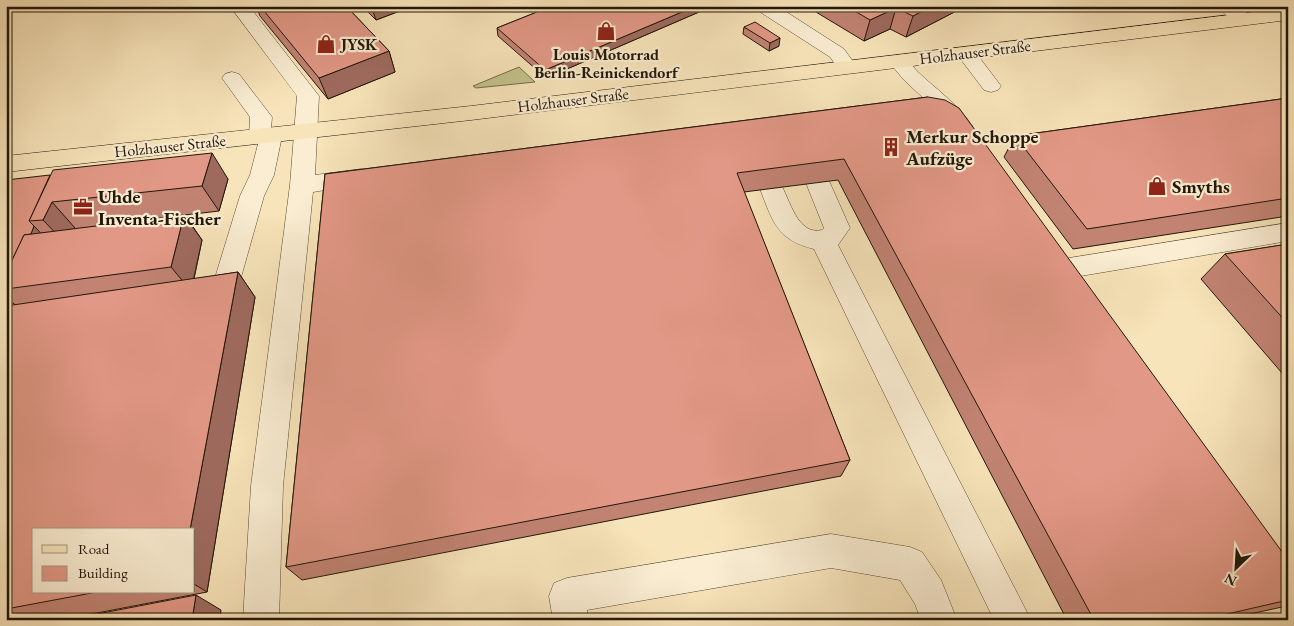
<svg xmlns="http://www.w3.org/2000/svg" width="1294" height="626" font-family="'EB Garamond',serif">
  <rect width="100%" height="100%" fill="#f8e4ba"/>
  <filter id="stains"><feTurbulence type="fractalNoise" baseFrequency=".004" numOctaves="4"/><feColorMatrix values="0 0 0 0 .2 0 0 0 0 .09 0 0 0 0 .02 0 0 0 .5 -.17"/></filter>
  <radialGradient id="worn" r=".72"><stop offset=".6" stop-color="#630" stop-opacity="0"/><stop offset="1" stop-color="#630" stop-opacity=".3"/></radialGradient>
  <path fill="#c3c28b" stroke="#726c4a" d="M519,67L535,82L476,88L473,86Z"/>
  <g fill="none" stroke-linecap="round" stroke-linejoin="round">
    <g stroke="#584a34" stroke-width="1">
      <g id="minor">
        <path d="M230,6H249L319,96L315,175L361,169L369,171L373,177L369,183L313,192L283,486L279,620H243L251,486L290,185L297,96Z"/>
        <path d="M755,6H777L844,49L857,67L854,71L847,73L840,71L830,57L757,10Z"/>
        <path d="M1218,6H1239L1254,19L1252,23C1239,26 1225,17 1218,6Z"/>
        <path d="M966,47L973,49L998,82L1001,86L998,90L991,92L984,90L956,53L959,49Z"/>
        <path d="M898,55C908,57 911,65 918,72C937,90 958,104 973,127L970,132L962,134L954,132L937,111L904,80L888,61L891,57Z"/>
        <path d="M232,72L239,74L272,117L271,129L279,131L282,136L274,175L264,196L240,281L236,288L227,291L218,288L214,281L240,196L250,175L258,144L252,142L249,137L250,117L222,78L225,74Z"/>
        <path d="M818,175L826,177L830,183L850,228L838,245L1031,620H994L814,249C777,240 773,222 760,189L764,183L772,181L780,183C790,199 797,236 822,230L824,228L806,183L810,177Z"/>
        <path d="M1288,223V241L1069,278L1060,275L1056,268L1060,261L1069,258Z"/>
        <path d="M831,534L910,547L922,552L941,580L957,620H921L915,604L900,580L831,568L587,610L589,620H553L549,596L554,583L567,578Z"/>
      </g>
    </g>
    <g stroke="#221708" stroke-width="1">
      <path id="major" d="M1288,8V20L471,120L6,172V156L471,106Z"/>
    </g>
    <use href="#minor" fill="#faedd2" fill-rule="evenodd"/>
    <use href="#major" fill="#f8e4ba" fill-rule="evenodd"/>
  </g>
  <g fill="#c28373" stroke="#221708" fill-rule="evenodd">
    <path d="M256,6H346L389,51L395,72L328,99L260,16Z"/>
    <path d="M362,6H413L376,20Z"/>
    <path d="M552,6H707L706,9L546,78L498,36L497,28Z"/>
    <path d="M806,6H966L906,37L890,29L864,41Z"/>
    <path d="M744,27L779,46L769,51L743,34Z"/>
    <path d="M928,97L1288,560V604L1282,607L1223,620H1067L838,180L744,192L850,460L841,476L302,580L286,567L325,174Z"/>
    <path d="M1288,98V216L1073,249L1004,157L1015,136Z"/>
    <path d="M228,179L219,211L185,215L202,240L194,279L238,272L255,297L207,592L60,620H6V180ZM194,530V592H34Z"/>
    <path d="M1288,244V380L1201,279L1225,254Z"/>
  </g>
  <g fill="#9e6a5e" stroke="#221708">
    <path d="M371,6H413L376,20Z"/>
    <path d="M696,6H707L706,9L546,78L545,70Z"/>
    <path d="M932,6H966L906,37L913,16Z"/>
    <path d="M896,8L890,29L864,41L870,20Z"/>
    <path d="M780,38L779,46L769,51L770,43Z"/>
    <path d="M389,51L395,72L328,99L319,78Z"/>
    <path d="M212,153L228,179L219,211L202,186Z"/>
    <path d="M52,202L75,228L67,245L43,220Z"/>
    <path d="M184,215L202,240L191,291L171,267Z"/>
    <path d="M34,226L54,247L7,289Z"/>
    <path d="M238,272L255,297L207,592L194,584V530H190Z"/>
    <path d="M6,297L26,314L6,320Z"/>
    <path d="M196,595L221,610L220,620H192Z"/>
  </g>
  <g fill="#e29886" stroke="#221708">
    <path d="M260,6H346L389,51L319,78Z"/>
    <path d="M552,6H696L545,70L497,28Z"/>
    <path d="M846,6H932L913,16L896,8L870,20Z"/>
    <path d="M755,22L780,38L770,43L744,27Z"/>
    <path d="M928,97L945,100L959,108L1288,560V600L1201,620H1094L844,159L737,173L850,460L286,567L325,174Z"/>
    <path d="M1288,98V198L1087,229L1015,136Z"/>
    <path d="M212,153L202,186L52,202L43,220L29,221L53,170Z"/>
    <path d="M50,175L29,221L34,226L31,234L24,235L6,273V180Z"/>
    <path d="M184,215L171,267L6,289V273L24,235Z"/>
    <path d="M1288,244V324L1225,254Z"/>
    <path d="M238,272L190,530H34V592H97L6,609V306Z"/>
    <path d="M196,595L192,620H66Z"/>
  </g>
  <defs>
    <g id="shop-bare" transform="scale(1.5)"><path d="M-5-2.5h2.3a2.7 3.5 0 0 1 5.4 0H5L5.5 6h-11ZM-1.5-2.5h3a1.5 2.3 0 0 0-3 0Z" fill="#8f2418" stroke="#faedd2" stroke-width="2.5" paint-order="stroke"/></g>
    <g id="building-bare" transform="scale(1.5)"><path d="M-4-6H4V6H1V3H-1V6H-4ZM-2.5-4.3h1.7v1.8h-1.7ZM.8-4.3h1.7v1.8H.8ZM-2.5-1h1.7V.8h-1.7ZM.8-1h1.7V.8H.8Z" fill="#8f2418" stroke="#faedd2" stroke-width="2.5" paint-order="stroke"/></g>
    <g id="office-bare" transform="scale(1.5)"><path d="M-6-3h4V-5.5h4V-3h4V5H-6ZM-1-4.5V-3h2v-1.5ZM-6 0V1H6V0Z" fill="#8f2418" stroke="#faedd2" stroke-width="2.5" paint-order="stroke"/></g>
  </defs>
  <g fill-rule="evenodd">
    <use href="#shop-bare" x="606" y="31"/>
    <use href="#shop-bare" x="326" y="44"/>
    <use href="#building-bare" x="891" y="147"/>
    <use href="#shop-bare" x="1157" y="186"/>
    <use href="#office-bare" x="83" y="207"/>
  </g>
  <g text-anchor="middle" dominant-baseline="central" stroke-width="4.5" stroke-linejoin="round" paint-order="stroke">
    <g font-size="16" font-weight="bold" fill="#221708" stroke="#faedd2" text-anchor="start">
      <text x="341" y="44">JYSK</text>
      <text x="606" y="54" text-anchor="middle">Louis Motorrad<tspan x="606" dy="18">Berlin-Reinickendorf</tspan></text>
    </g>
    <g font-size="16" fill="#221708" stroke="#faedd2">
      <text transform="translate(975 52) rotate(-7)">Holzhauser Straße</text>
      <text transform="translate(573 100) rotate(-7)">Holzhauser Straße</text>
      <text transform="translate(170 146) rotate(-6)">Holzhauser Straße</text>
    </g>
    <g font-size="19" font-weight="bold" fill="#221708" stroke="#faedd2" text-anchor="start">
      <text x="906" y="136">Merkur Schoppe<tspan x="906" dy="22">Aufzüge</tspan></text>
      <text x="1172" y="186">Smyths</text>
      <text x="98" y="196">Uhde<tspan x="98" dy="22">Inventa-Fischer</tspan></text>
    </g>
  </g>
  <rect width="1294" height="626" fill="none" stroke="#f8e4ba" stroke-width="25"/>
  <rect x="8" y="8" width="1279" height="611" fill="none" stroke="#221708" stroke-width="2.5"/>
  <rect x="12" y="12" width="1269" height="601" fill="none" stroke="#221708"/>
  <rect x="32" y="528" width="162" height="65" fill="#faedd2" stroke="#a49781"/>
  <rect x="42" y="545" width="25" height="8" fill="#f8e4ba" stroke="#a49781"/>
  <text x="78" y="554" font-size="15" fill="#221708">Road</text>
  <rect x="42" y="566" width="25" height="15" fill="#e29886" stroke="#a49781"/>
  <text x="78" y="578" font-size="15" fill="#221708">Building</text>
  <g transform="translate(1236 568) rotate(205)" stroke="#faedd2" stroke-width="4" paint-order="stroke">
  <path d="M0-4L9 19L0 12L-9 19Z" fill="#221708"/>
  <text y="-8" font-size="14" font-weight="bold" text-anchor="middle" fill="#221708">N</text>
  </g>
  <rect width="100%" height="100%" filter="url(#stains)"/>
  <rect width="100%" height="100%" fill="url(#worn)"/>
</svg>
